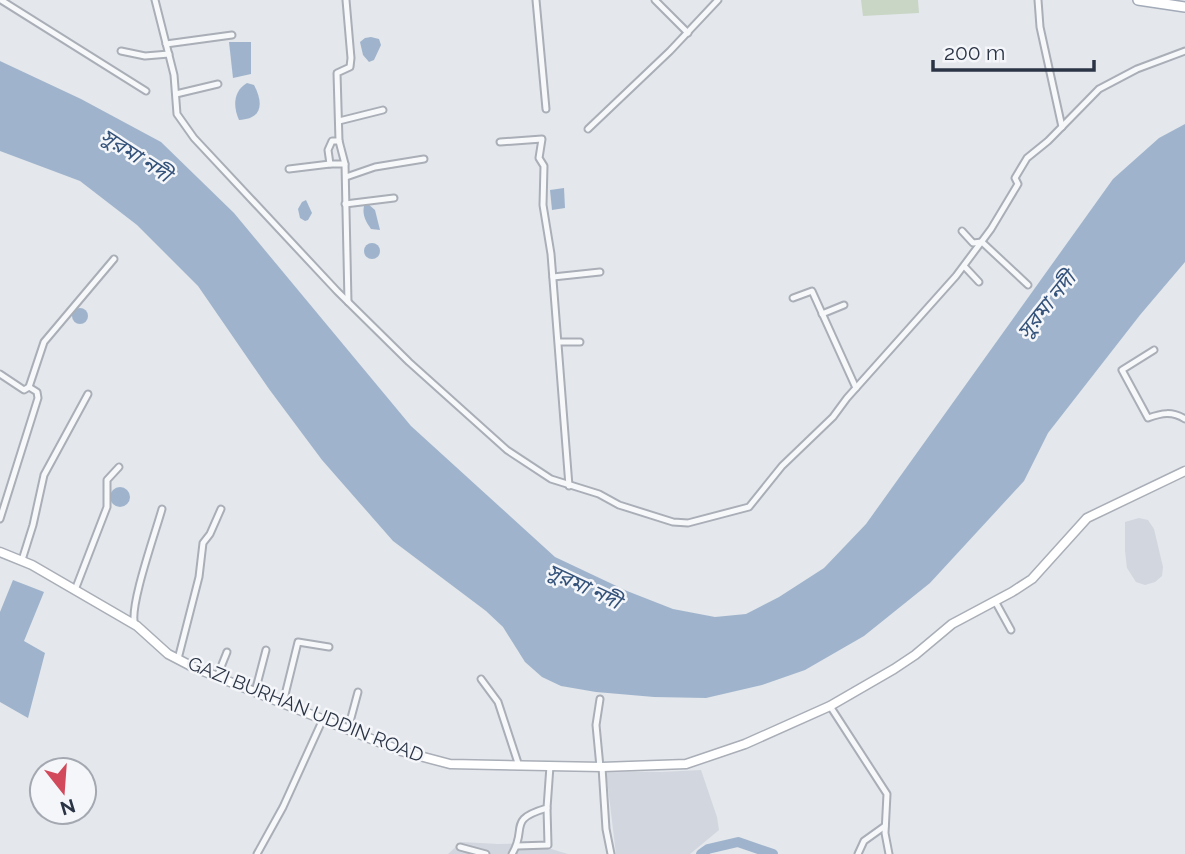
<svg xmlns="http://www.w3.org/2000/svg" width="1185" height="854" font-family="Raleway,'Noto Sans Bengali',sans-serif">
  <rect width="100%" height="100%" fill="#e4e7ec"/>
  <g fill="#d2d6de">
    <path d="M1139,518L1148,520L1154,529L1163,567L1162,576L1155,582L1145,585L1136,582L1127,568L1125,551V522Z"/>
    <path d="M701,770L717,817L719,830L690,854H616L606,771L661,772Z"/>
    <path d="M461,842L498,844L531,843L568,854H448Z"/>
  </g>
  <path fill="#c9d6c5" d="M861,0H918L919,13L863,16Z"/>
  <g fill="#9fb4cc">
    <path d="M371,37L379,39L381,45L374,60L369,62L363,55L360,42L365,38Z"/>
    <path d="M229,42H251V74L233,78Z"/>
    <path d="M0,61L81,99L161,142L234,213L411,426L555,557L627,591L673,609L715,617L746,614L779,597L824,568L866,524L1113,179L1159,138L1185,124V262L1140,315L1048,433L1024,481L930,583L864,636L805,670L762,685L706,698L654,697L596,692L561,686L542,677L525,662L503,627L486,611L393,541L322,460L269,389L198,286L137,225L80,181L0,151Z"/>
    <path d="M247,83L254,85C264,104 262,119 239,120C233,107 233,91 247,83Z"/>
    <path d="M564,188L565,208L552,210L550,190Z"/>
    <path d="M306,200L312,213L308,220L305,221L300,218L298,209L302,202Z"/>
    <path d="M368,204L375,210L380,230L371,229C366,222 362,215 364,206Z"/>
    <circle cx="372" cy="251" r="8"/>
    <circle cx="80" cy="316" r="8"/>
    <circle cx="120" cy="497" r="10"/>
    <path d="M13,580L44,592L24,641L45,653L28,718L0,702V612Z"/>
  </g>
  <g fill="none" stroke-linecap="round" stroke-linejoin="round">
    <path stroke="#9fb4cc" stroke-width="10" d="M701,854L708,849L738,842L773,854"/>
    <g stroke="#a9aeb7" stroke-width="9">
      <g id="street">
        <path d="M1,0L146,91"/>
        <path d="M155,0L174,75L177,114L194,138L337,291L409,362L507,450L551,479L599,494L619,505L673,522L688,523L749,507L782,466L833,417L847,398L956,276L991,229L1018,184L1015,178L1027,158L1048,141L1099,89L1137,69L1185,51"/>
        <path d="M346,0L351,58L350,67L337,73L339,141H332L328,150L330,164H345L348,302"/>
        <path d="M536,0L546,109"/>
        <path d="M655,0L688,33"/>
        <path d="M1038,0L1040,27L1062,127"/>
        <path d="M166,44L232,35"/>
        <path d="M121,51L145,56L169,54"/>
        <path d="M176,94L218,84"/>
        <path d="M339,121L383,110"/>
        <path d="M588,129L670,51L718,0"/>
        <path d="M339,141L345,164"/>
        <path d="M500,142L542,139L539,158L544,166L543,205L551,254L569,486"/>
        <path d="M289,169L330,164"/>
        <path d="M346,177L375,167L424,159"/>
        <path d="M345,204L394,198"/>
        <path d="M962,231L973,243L982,242L1028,285"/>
        <path d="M964,266L979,282"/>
        <path d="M553,277L600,272"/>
        <path d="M793,298L812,291L856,388"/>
        <path d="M822,314L844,305"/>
        <path d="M560,342H580"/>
        <path d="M1154,350L1122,370L1148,418C1162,413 1172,411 1185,419"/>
        <path d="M0,374L24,390L29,387L44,342L114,259"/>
        <path d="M0,519L38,398L37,392L29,387"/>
        <path d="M22,560L33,525L44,475L88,394"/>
        <path d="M75,590L107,507V480L119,467"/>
        <path d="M995,601L1011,630"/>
        <path d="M135,625C128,609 156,531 162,509"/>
        <path d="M178,659L199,577L203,543L210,534L221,509"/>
        <path d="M217,677L227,652"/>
        <path d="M481,679L498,702L519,766"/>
        <path d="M255,692L266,650"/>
        <path d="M283,703L298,642L329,647"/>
        <path d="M830,706L887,794L885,833L889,854"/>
        <path d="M348,729L358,692"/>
        <path d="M600,767L596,725L600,699"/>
        <path d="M602,767L606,829L611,854"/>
        <path d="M517,846L548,845L547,808"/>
        <path d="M460,847L486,854"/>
        <path d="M257,854L283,807L323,719"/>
        <path d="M512,854C528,828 506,820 547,808L550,766"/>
        <path d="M858,854L864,841L885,826"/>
      </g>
    </g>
    <g stroke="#a9aeb7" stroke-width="11">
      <path id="secondary" d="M0,552L32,565L137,626L168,654L193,667L401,751L450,764L602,767L686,764L745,744L830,706L894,669L915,655L952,624L1012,592L1032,579L1087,518L1185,471"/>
    </g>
    <g stroke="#a3abb8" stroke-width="12">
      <path id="primary" d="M1138,0L1185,7"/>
    </g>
    <use href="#street" stroke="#f7f8fa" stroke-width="5"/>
    <use href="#secondary" stroke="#fff" stroke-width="8"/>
    <use href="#primary" stroke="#fff" stroke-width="9"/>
  </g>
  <g text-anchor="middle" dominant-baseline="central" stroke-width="5" stroke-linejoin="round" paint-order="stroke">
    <g font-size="19" fill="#2b3445" stroke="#f4f6f9">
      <text transform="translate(306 709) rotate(22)">GAZI BURHAN UDDIN ROAD</text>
    </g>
    <g font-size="21" font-style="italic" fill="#34527a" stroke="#f4f6f9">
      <text transform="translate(136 155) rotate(33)">সুরমা নদী</text>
      <text transform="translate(1046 305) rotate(-51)">সুরমা নদী</text>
      <text transform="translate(584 586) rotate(25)">সুরমা নদী</text>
    </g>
  </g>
  <g transform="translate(63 791) rotate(163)"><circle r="33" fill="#f4f6f9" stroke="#a4a8b1" stroke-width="2"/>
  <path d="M0-5L12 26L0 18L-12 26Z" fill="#d1495b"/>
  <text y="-10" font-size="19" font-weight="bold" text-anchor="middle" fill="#2b3445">N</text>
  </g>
  <path d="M933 60v10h161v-10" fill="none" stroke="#2b3445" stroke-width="3.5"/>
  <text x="944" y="60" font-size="21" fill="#2b3445" stroke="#f4f6f9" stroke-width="5" paint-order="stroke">200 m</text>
</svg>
